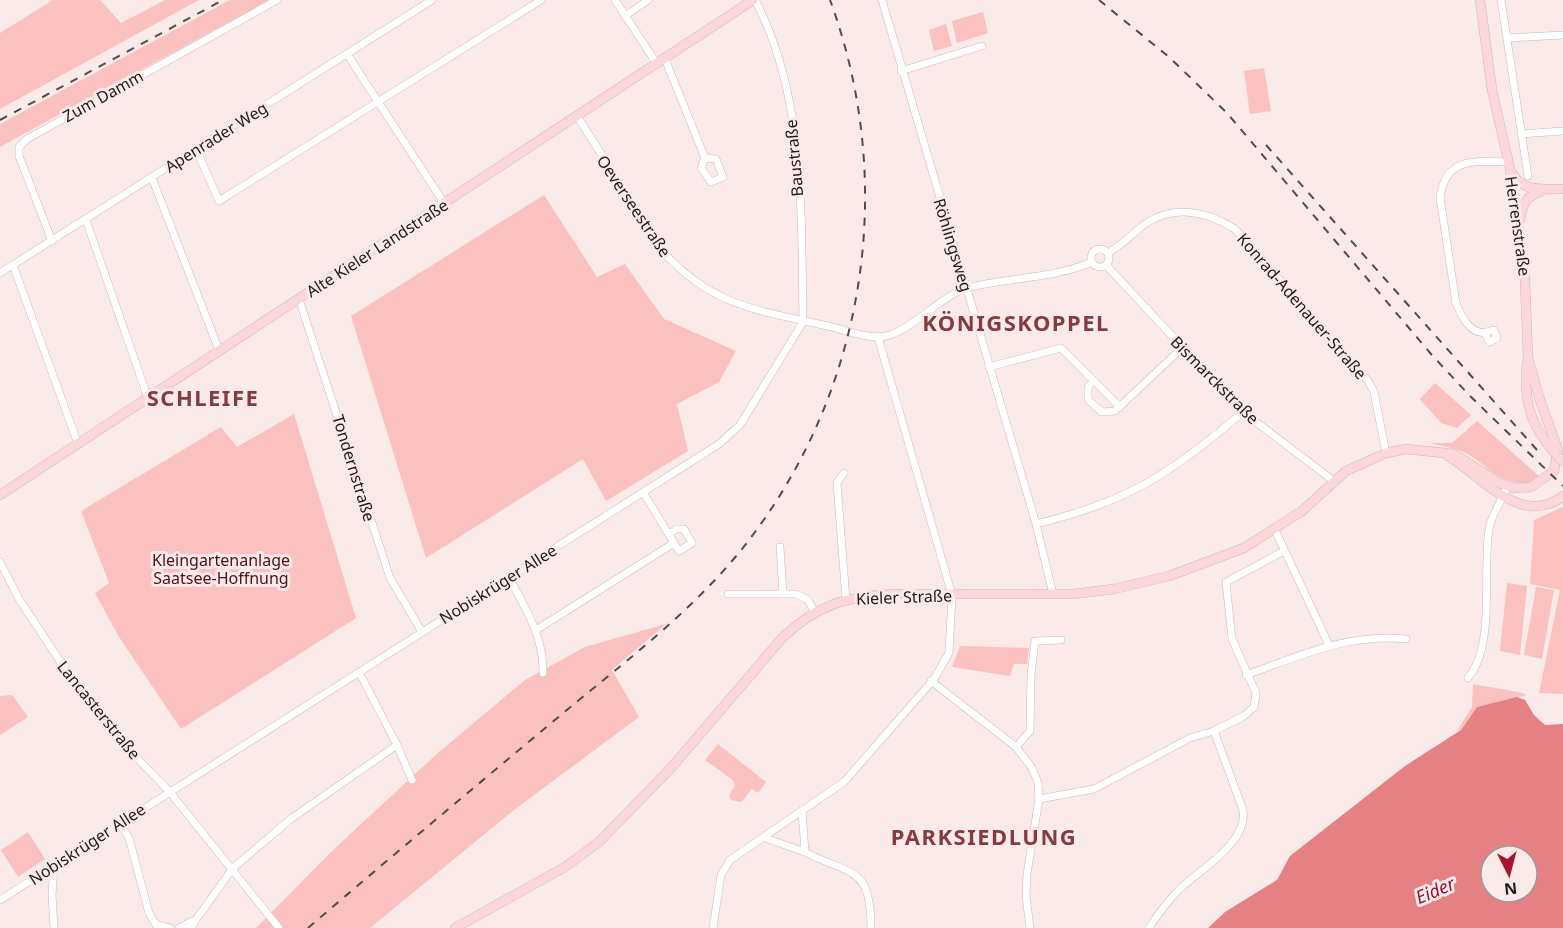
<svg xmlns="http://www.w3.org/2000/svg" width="1563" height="928" font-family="'Noto Sans',sans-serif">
  <rect width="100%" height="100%" fill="#fbeaea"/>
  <g fill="#fbc0c0">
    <path d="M53,0H100L121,23L165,0H199L0,109V33Z"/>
    <path d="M230,0H269L0,147V124Z"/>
    <path d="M983,12L988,33L957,43L952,21Z"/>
    <path d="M946,24L952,46L934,51L929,30Z"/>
    <path d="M1264,68L1271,111L1250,114L1244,71Z"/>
    <path d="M544,195L597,277L625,264L664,319L736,351L719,382L677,404L688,451L606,501L583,459L426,558L351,316Z"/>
    <path d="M1435,383L1471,415L1457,428L1441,423L1420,399Z"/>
    <path d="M294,414L356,618L181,729L119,637L95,593L109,583L81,511L221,427L237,447Z"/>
    <path d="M1477,421L1540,477L1531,484C1499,483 1494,471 1469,455C1457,448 1442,446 1429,443H1452Z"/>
    <path d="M1563,507V694L1539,693L1560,590L1530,584L1534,520Z"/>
    <path d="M1507,583L1527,586L1520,655L1500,651Z"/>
    <path d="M1536,587L1554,590L1542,659L1524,655Z"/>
    <path d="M666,624L612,670L639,717L514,810L370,928H256L334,849L439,752L525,680L585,647Z"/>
    <path d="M960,646L1029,648L1027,664H1014L1010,676L952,667Z"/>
    <path d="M1473,684C1485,687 1521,691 1527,695L1477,707L1461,730L1457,731L1472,707Z"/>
    <path d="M12,695L28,717L0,735V696Z"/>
    <path d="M718,744L766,782L758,793L752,789L741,802L731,800L729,795L735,786L733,780L705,760Z"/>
    <path d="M28,832L45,859L18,877L1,850Z"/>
  </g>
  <path fill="#e58083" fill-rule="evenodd" d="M1517,697L1525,700L1534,715L1545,725L1563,724V928H1208L1225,912L1277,880L1290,856L1405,766L1461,730L1477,707ZM1491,856H1527V892H1491Z"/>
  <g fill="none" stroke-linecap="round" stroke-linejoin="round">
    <g stroke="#cababa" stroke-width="8">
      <g id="street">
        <path d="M615,0L657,64"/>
        <path d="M755,0C806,96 801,216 803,322"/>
        <path d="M882,0L1036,524L1053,594"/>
        <path d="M1501,0L1528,176"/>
        <path d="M625,16L648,0"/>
        <path d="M1508,38L1563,35"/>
        <path d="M347,54L444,203"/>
        <path d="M665,59L705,158L701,168L711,182L723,177L716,159L705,158"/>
        <path d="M901,71L982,46"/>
        <path d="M577,116L665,254C716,309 764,311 832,327C849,331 872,341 890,335C916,326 943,295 967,288C1009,277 1052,279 1092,262"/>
        <path d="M1521,134L1563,131"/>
        <path d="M196,149L219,201L541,0"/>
        <path d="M152,178L219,350"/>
        <path d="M86,220L148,398"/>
        <path d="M52,241L19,156V147L27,139L277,0"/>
        <circle cx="1100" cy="258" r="9"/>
        <path d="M1108,253C1121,246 1130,236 1141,227C1171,204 1205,210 1235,229L1368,381L1374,392L1386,453"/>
        <path d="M13,265L78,444"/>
        <path d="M1106,265L1243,412L1335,482"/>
        <path d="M0,273L432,0"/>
        <path d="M299,299L390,578L422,632"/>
        <path d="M1485,333L1489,342L1497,338L1494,330C1491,330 1489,332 1486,332C1471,336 1460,314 1456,303L1440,198C1445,157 1475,161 1508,162"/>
        <path d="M989,367L1061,348L1120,407"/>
        <path d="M1094,381L1088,387V400L1102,412L1115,411L1182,348"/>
        <path d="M844,473L837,483L846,600"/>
        <path d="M1036,524C1128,502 1172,473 1243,412"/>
        <path d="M1275,530L1329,645"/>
        <path d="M669,534L676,529H684L692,543L679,551L674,543"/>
        <path d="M780,547L783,594"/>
        <path d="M0,562L19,599L79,690L127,748L169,791L279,928"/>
        <path d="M509,577C525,608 544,637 543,673"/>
        <path d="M728,594H796L808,600L814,611"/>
        <path d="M536,630L674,543L643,492"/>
        <path d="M1246,675C1299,656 1349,633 1406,639"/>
        <path d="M1468,678C1496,645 1482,572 1489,529C1491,514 1503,501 1507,486"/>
        <path d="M931,681L1016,747L1032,768L1038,783L1039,799L1027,874L1026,896L1030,928"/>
        <path d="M397,745L412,780"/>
        <path d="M1016,747L1030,731L1031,675L1035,641L1061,640"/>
        <path d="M1039,799L1094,789L1190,738L1214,731L1244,716L1254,707L1256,693L1232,639L1226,582L1284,551"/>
        <path d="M120,823L129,838L149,913L158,928"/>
        <path d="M765,838L805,852L802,811"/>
        <path d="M805,852C850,876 871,864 871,928"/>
        <path d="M0,900L719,444L740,425L803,322"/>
        <path d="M157,925L170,928"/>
        <path d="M54,928L52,895L54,866"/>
        <path d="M179,928L192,921"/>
        <path d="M190,928L233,868L292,818L397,745L359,672"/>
        <path d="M713,928L721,875L730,860L844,782L934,679L949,653L952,595L878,337"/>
        <path d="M1149,928C1158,915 1166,902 1178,891C1197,871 1249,843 1243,810L1214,731"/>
      </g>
    </g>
    <g stroke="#cababa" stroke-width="10">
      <g id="secondary">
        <path d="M1513,174C1522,192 1545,189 1563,189"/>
        <path d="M1520,220C1522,204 1526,196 1542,191"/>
        <path d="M1527,363C1523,399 1530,426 1555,453"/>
        <path d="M1448,456C1483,477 1521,528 1563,496"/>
        <path d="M0,495L753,0"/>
        <path d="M455,928L565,867L599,842L671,768L783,637C819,604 845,597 893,594H1073L1114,589L1169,576L1244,548L1302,511L1346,471L1386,453L1406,449L1454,454L1500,483L1514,488L1531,487L1554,471L1558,450L1540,400L1528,358L1525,280L1519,232L1510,169L1492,90L1480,0"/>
      </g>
    </g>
    <use href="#street" stroke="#fff" stroke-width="7"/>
    <use href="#secondary" stroke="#fbd7d9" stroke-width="9"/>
    <g stroke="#534c4c" stroke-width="2" stroke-dasharray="8 8" stroke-linecap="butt">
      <path d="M1099,0L1169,57L1227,113L1431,354L1470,396L1563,486"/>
      <path d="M0,120L223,0"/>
      <path d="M1266,145L1537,450"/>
      <path d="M308,928C392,856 477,785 562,714C627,660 697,608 749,540C867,386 897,182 830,0"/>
    </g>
    <g stroke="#cababa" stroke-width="10" stroke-linecap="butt">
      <path id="secondary-bridge" d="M1555,453L1563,462"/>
    </g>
    <use href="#secondary-bridge" stroke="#fbd7d9" stroke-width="9"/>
  </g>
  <g text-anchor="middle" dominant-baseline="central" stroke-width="6" stroke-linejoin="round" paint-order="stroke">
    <g font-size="16" fill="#1f1a1a" stroke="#fbeaea">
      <text transform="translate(103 96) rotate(-29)">Zum Damm</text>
      <text transform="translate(216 137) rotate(-32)">Apenrader Weg</text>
      <text transform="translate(794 158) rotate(-95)">Baustraße</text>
      <text transform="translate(634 206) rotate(56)">Oeverseestraße</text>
      <text transform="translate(1518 226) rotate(82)">Herrenstraße</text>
      <text transform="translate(953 245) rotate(73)">Röhlingsweg</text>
      <text transform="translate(377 248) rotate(-33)">Alte Kieler Landstraße</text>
      <text transform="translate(1302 306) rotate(49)">Konrad-Adenauer-Straße</text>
      <text transform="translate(1215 380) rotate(45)">Bismarckstraße</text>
      <text transform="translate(354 468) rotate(73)">Tondernstraße</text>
      <text transform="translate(498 584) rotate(-32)">Nobiskrüger Allee</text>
      <text transform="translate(904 597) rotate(-2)">Kieler Straße</text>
      <text transform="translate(99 710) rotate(51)">Lancasterstraße</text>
      <text transform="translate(87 844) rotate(-33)">Nobiskrüger Allee</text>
    </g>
    <g font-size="16" fill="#4f0f18" stroke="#fbeaea">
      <text x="221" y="560">Kleingartenanlage<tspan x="221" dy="18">Saatsee-Hoffnung</tspan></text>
    </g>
    <g font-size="18" font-style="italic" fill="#8f132a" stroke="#fbeaea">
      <text transform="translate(1435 890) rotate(-23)">Eider</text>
    </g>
    <g font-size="22" font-weight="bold" letter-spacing="1.5" fill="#843c40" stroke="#fbeaea">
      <text x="1016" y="322">KÖNIGSKOPPEL</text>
      <text x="203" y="397">SCHLEIFE</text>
      <text x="984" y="836">PARKSIEDLUNG</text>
    </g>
  </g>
  <g transform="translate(1509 874) rotate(174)"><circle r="28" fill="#fbeaea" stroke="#a39797" stroke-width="1.5"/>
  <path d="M0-4.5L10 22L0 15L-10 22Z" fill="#aa1433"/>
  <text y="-9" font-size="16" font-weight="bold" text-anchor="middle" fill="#1f1a1a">N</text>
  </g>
</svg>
